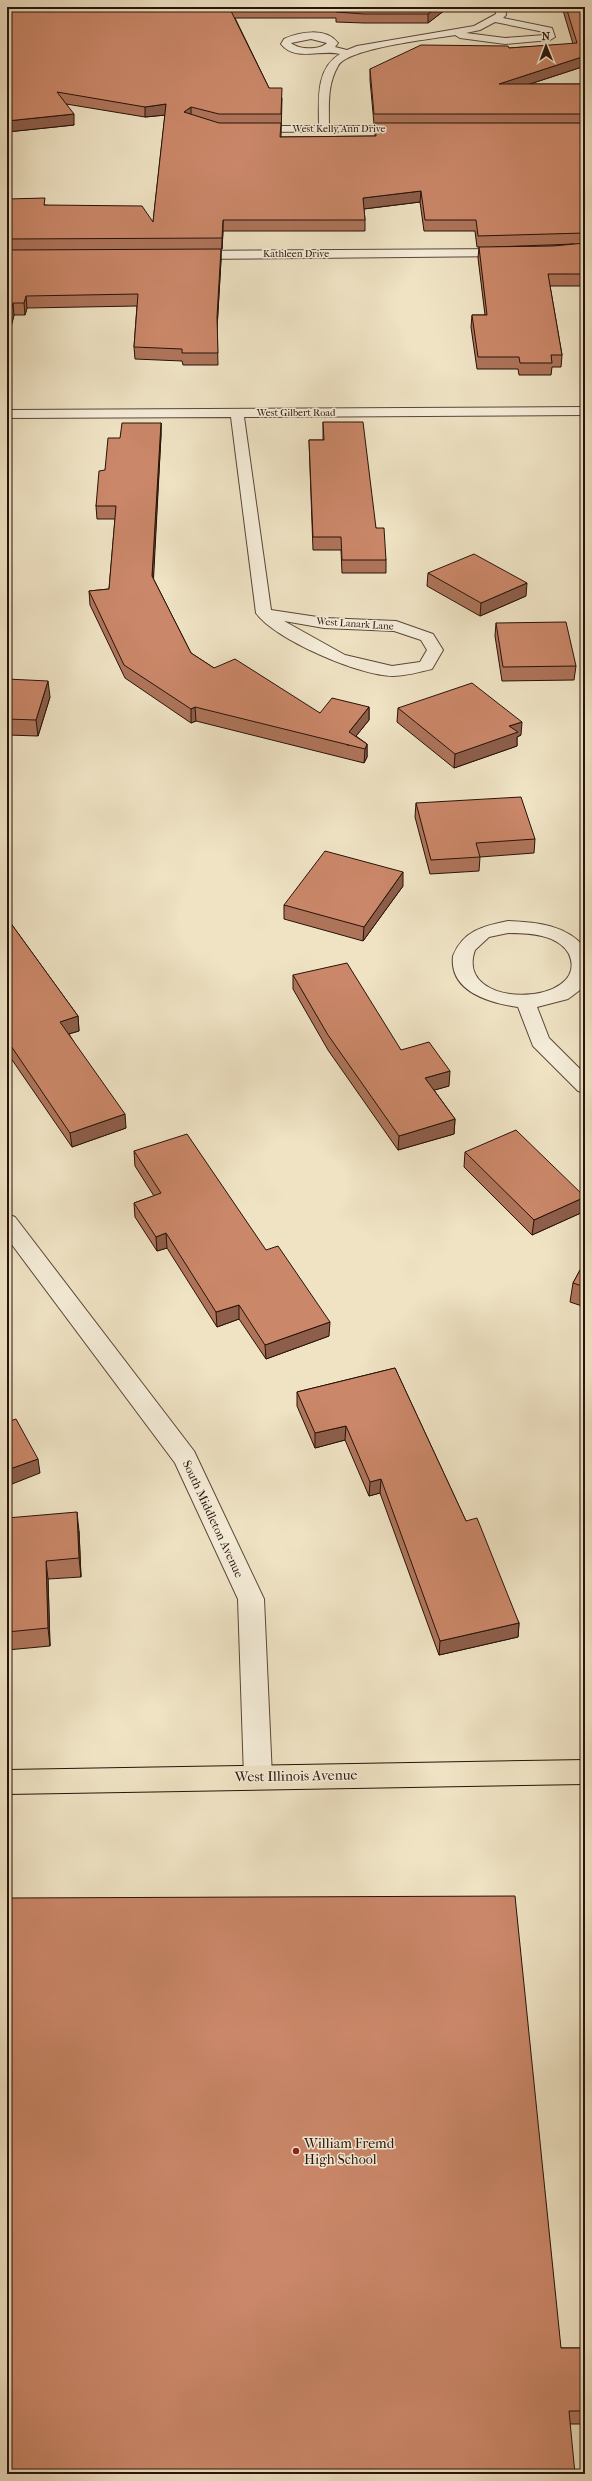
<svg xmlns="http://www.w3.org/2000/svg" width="592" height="2481" font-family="'IM FELL French Canon',serif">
  <rect width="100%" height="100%" fill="#efe3c4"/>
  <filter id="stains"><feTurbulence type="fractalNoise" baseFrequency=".005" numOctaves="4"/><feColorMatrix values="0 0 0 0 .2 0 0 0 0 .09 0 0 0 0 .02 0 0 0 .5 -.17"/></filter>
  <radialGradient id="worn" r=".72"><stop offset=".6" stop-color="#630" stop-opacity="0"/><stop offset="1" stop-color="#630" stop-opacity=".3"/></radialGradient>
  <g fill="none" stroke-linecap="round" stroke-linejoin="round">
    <g stroke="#5a4637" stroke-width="2">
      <g id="minor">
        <path d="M495,7H505L506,15L503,18L552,28L555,37L550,40L505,44L460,38L455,35C433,39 347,48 338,66C327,85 329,105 329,126H404L408,127V131L250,132L245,129L250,126H319C319,101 315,69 340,54C321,49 295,62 281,44L284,39C299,32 326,27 338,43L335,47L347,50L357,46L474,26L496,14ZM495,22L544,32L545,35L505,38L466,33L480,30ZM311,39L327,43C320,50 299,50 291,43Z"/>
        <path d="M508,249L512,250L514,253L512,256L190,259L184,255L190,251Z"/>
        <path d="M585,407V415L244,417L271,610L324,618L396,621L433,634L443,650L432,669C420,672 405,676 393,676C360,676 274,639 256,613L231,417L7,418V410ZM284,621L324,628L394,631L421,640L427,650L420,662L392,666L345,655Z"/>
        <path d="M508,921C536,922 567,925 585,948L584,987L568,999L537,1007L549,1038L585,1074V1093L578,1091L533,1046L518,1007C491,1003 449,992 453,956C463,931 483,926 508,921ZM508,933C528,933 558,934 569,954C592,1006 453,1012 475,950L489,937Z"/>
        <path d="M7,1214L15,1217L194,1451L264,1599L272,1777L268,1786L258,1789L248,1786L244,1777L238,1599L175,1463L7,1238Z"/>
      </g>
    </g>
    <g stroke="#281208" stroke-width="2">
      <path id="major" d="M585,1760V1784L7,1794V1770Z"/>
    </g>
    <use href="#minor" fill="#f5edd9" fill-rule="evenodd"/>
    <use href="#major" fill="#efe3c4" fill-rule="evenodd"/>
  </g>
  <g fill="#ae745a" stroke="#281208" fill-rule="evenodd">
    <path d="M449,7L428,23H364L336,22V18H235L269,88L282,98L281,137L375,136V124H374L370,80V69L509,48L573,44L562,7H585V66L530,84H585V286H550L562,355L561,367H552L551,375H519L518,369H477L471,327L472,315H485L478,258L479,247H477L475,231H424L420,202L364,209L365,220V231H223L222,249H221V260L217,328L218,365H183L182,361L135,359L134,347L137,306L27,308L25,315H14L7,343V199L45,205L153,222L165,115L145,117L66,104L74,125L7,132V12L37,8ZM574,244L553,246L495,247Z"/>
    <path d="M323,422L376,528L386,560V573H342L341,550H313L309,440H323Z"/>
    <path d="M161,423V435L153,578L191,653L214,668L320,713L369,707V720L356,736L367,744V757L364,763L196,721L191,723L125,678L90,605L89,591L109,589L115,519H97L96,506L105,470L120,438Z"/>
    <path d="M428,573L526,596L480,616L427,586Z"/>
    <path d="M496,623L576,666L574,680L502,681L495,636Z"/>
    <path d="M7,679L50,697L38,736L7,735Z"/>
    <path d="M398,708L521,735L517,737V746L454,768L397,722Z"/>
    <path d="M416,803L535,839L534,853L480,857L479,871L430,874L415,817Z"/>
    <path d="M403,886L363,941L284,919V905Z"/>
    <path d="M7,918L78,1016L79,1031L69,1034L126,1128L72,1147L8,1054H7Z"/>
    <path d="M293,975L401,1050L449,1086L434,1090L455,1119L454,1134L398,1150L328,1050L293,989Z"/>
    <path d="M134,1151L266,1250L329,1336L266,1359L239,1319L217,1327L167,1248L157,1251L135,1217L134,1203L154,1196L135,1166Z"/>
    <path d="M465,1152L585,1197L583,1212L532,1235L464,1167Z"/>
    <path d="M585,1261V1307L570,1302L573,1283Z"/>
    <path d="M395,1368L466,1521L519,1623L518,1637L439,1655L380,1493L369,1496L345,1440L315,1448L297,1406V1392Z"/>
    <path d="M7,1518L79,1531L81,1577L48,1579L50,1646L7,1650Z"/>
    <path d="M561,2348H585V2424H570L7,2474Z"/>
  </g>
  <g fill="#8d5e4a" stroke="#281208">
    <path d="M437,7H449L428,23V14Z"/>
    <path d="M585,56V66L499,94V84Z"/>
    <path d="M166,104V115L145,117V107Z"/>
    <path d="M191,107V118L184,112Z"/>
    <path d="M74,114V125L7,132V121Z"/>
    <path d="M421,191L420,202L363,209V198Z"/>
    <path d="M223,220V231L222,249V238Z"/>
    <path d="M221,249V260L217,329V317Z"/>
    <path d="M26,296L27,308L25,315L24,303Z"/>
    <path d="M13,303L14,315L7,343V326Z"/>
    <path d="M161,423V435L153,589L152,576Z"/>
    <path d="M527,583L526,596L480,616L481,603Z"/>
    <path d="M48,681L50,697L38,736L36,720Z"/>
    <path d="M195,707L196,721L191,723V709Z"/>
    <path d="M369,707V720L348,746L349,732Z"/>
    <path d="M522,722L521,735L517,737V746L454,768L455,754L509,726Z"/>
    <path d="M367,744V757L364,763L365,749Z"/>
    <path d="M403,872V886L363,941L364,927Z"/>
    <path d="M78,1016L79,1031L61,1036L60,1022Z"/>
    <path d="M450,1071L449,1086L424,1093L425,1078Z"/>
    <path d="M125,1114L126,1128L72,1147L70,1133Z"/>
    <path d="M455,1119L454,1134L398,1150L399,1136Z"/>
    <path d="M585,1197L583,1212L532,1235L534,1220Z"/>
    <path d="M166,1233L167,1248L157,1251L156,1237Z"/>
    <path d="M239,1305V1319L217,1327L216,1312Z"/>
    <path d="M330,1322L329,1336L266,1359L265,1345Z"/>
    <path d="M346,1426L345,1440L315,1448V1433Z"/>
    <path d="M38,1459L40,1473L7,1486V1470Z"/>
    <path d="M381,1479L380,1493L369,1496L370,1482Z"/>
    <path d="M77,1512L79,1531L81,1577L79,1558Z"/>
    <path d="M46,1561L48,1579L50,1646L48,1628Z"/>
    <path d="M519,1623L518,1637L439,1655L440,1641Z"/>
  </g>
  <g fill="#ca8769" stroke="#281208">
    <path d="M37,7H437L428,14H364L336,12V9H230L269,88H282L281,114H219L191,107L184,112L219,123H281L280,137L376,136L375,123H585V233L478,236L476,220H425L421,191L363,198L365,220H223L222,238L7,239V199L45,198L44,205L142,206L153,222L166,104L145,107L57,92L74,114L7,121V12L37,8Z"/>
    <path d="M566,7H585V56L499,84H585V114H374L370,69L421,45L508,46L509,48L577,43Z"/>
    <path d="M585,243V274H548L562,355H551L552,363H520L519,357H478L472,315H487L479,247L553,246Z"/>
    <path d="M221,249L217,317L218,353H182V349L134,347L138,294L26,296L24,303H13L7,326V250Z"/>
    <path d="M323,422H363L376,528H384L386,560H342L341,537H313L309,440H324Z"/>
    <path d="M122,423H161L152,576L191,653L214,668L235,659L320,713L332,698L369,707L349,732L367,744L365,749L195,707L191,709L124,665L89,591L109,589L116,506H96L99,471L105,470L108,438H120Z"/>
    <path d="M474,554L527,583L481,603L428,573Z"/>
    <path d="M566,622L576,666L503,667L496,623Z"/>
    <path d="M7,679L48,681L36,720L7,719Z"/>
    <path d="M472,683L522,722L509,726L518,732L455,754L398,708Z"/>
    <path d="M521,797L535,839L476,843L480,857L431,860L416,803Z"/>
    <path d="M325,851L403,872L364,927L284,905Z"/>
    <path d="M7,918L78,1016L60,1022L125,1114L70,1133L7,1040Z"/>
    <path d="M347,963L401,1050L429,1042L450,1071L425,1078L455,1119L399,1136L328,1035L293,975Z"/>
    <path d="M516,1130L585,1197L534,1220L465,1152Z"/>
    <path d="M187,1134L266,1250L278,1246L330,1322L265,1345L239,1305L216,1312L166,1233L156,1237L134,1203L161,1193L134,1151Z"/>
    <path d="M585,1261V1287L573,1283Z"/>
    <path d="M395,1368L466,1521L477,1518L519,1623L440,1641L381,1479L370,1482L346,1426L315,1433L297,1392Z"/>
    <path d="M16,1419L38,1459L7,1470V1422Z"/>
    <path d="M77,1512L79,1558L46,1561L48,1628L7,1632V1518Z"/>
    <path d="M515,1896L561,2348H585V2411H569L575,2474H7V1898Z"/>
  </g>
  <circle fill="#8f2418" stroke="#f5edd9" stroke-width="1.5" cx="296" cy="2151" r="4"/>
  <g text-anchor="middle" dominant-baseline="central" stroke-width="3" stroke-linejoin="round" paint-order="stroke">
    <g font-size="10" fill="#281208" stroke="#f5edd9">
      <text x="339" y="129">West Kelly Ann Drive</text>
      <text x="296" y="254">Kathleen Drive</text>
      <text x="296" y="413">West Gilbert Road</text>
      <text transform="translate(355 624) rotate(4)">West Lanark Lane</text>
    </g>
    <g font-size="12" fill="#281208" stroke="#f5edd9">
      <text transform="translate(213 1519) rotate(65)">South Middleton Avenue</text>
    </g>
    <g font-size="14" fill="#281208" stroke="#f5edd9">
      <text transform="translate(296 1776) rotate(-1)">West Illinois Avenue</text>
    </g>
    <g font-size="14" fill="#281208" stroke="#f5edd9" text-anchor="start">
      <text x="304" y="2143">William Fremd<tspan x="304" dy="16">High School</tspan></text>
    </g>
  </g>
  <rect width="592" height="2481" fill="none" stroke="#efe3c4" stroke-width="24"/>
  <rect x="8" y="8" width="576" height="2465" fill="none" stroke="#281208" stroke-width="2"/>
  <rect x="12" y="12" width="568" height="2457" fill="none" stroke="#281208"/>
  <g transform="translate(546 46) rotate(359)" stroke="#f5edd9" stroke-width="3" paint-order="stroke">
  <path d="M0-3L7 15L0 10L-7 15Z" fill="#281208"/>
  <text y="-6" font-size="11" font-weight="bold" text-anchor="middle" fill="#281208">N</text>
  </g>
  <rect width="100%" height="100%" filter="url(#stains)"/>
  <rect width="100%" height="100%" fill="url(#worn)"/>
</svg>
